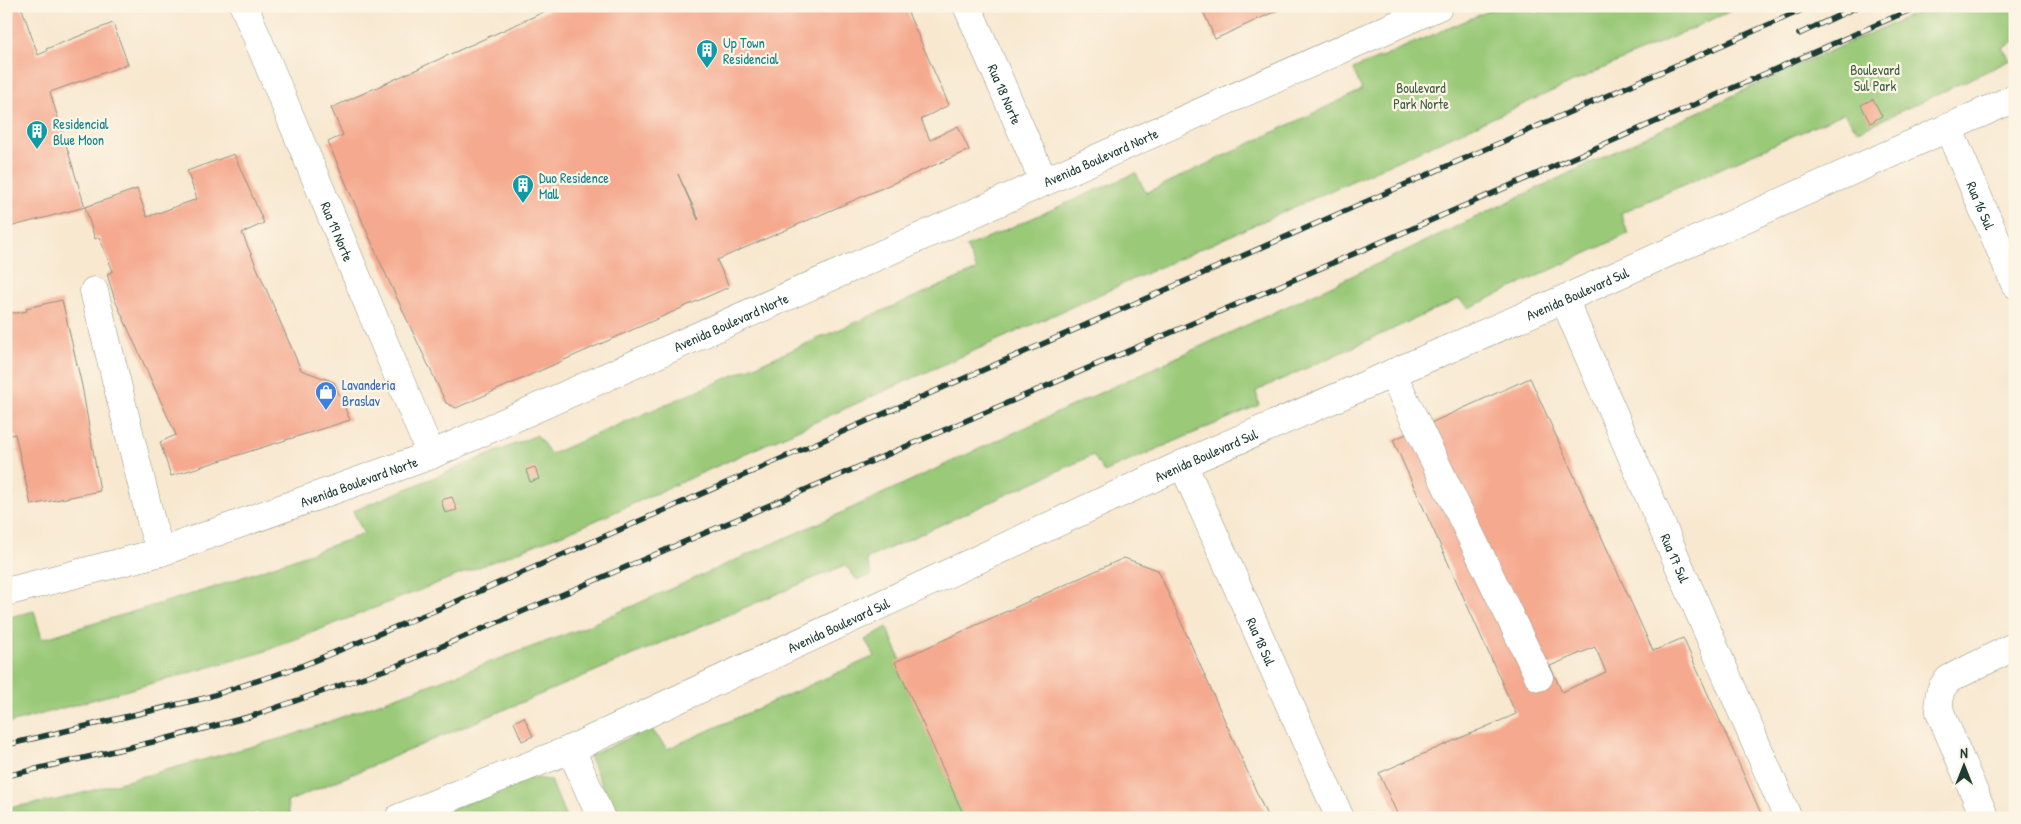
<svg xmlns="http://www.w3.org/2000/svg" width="2021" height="824" font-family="'Patrick Hand',sans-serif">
  <rect width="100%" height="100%" fill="#fcf5e5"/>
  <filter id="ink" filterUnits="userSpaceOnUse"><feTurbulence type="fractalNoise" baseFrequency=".02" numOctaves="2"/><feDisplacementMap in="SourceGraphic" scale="10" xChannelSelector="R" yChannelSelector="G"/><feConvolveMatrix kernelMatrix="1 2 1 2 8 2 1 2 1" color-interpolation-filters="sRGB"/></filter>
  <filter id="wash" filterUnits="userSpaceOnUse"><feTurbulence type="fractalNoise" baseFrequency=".0096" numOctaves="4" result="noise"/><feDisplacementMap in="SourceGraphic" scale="20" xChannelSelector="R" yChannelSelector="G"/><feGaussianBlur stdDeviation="1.12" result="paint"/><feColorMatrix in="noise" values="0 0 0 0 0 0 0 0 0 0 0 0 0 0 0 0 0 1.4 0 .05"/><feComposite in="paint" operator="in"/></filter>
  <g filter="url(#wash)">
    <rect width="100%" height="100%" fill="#f8e8d0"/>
    <g fill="#9ac978" stroke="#5c8356">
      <path d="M1500,6H1533L1536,14L1552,6H1742L588,524L260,653L6,724V618L34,611L42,639L212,588L364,534L353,511L537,435L551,454L977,270L966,247L1136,173L1146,193L1362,90L1353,69Z"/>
      <path d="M1932,6H2015V42L2002,48L2011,60L1858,131L1844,113L1621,213L1628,234L1469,308L1459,299L1256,391L1259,405L1104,472L1093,455L866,559L872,575L857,580L845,565L287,802L290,818H262L258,812L241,818H6V808L57,800L290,736L583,628L830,518L1320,291L1787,70Z"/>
      <path d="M887,627L966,818H617L589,756L651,728L667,749L875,656L865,640Z"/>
      <path d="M527,777L551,780L566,818H432Z"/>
    </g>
    <g id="blocks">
      <g fill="#f5aa90" fill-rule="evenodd">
        <path d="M6,6H21L38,55L47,51L46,49L113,23L128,64L50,92L85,207L6,228Z"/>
        <path d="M557,6H905L949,105L921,119L930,140L958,126L969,150L717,260L729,287L456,408L446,403L381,264L328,142L343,135L331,108ZM678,174L699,219L698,220L684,188Z"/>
        <path d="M1201,6H1287L1215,39Z"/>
        <path d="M1873,99L1882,116L1870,123L1861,105Z"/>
        <path d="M234,154L264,223L242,233L301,370L334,382L350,420L171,476L160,442L176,435L115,300L107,274L113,271L99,237L95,239L85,207L137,189L147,217L197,199L187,171Z"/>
        <path d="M62,300L82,386L100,491L31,505L15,434L6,436V312L17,313L27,311L26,308Z"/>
        <path d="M1530,378L1653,651L1683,638L1763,818H1399L1379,773L1516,714L1393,440ZM1595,647L1606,672L1562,692L1550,666Z"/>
        <path d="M535,467L539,479L530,482L526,470Z"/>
        <path d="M452,497L457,510L445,513L441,500Z"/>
        <path d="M1124,558L1158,570L1268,818H965L895,662Z"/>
        <path d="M524,717L533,736L522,741L514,722Z"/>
      </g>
    </g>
  </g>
  <g filter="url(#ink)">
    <use href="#blocks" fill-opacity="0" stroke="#8c9282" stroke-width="1"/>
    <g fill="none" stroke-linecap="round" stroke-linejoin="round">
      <g stroke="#8c9282" stroke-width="29">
        <g id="minor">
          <path id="s1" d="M244,6L431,455"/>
          <path id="s2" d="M967,6L1044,182"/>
          <path id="s3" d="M1948,127L2015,284"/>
          <path d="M94,291L152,525L161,552"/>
          <path id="s4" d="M1564,299L1788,818"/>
          <path d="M1392,373L1539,677"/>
          <path id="s5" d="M1183,464L1340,818"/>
          <path id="s6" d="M6,592L161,552L431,455L1439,6"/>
          <path d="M571,749L601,818"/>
          <path id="s7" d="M399,818L571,749L1183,464L1564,299L2015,98"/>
          <path d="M1985,818L1940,712C1938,698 1938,690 1949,679L2015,646"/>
        </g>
      </g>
      <use href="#minor" stroke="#fff" stroke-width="28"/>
      <g stroke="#1f3d34" stroke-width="5.5">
        <g id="rail">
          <path d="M1799,34L1859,6"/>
          <path d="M6,745L205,698L299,667L453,603L1811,6"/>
          <path d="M6,776L157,741L252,716L396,666L1409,230L1919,6"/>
        </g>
      </g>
      <use href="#rail" stroke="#fcf5e5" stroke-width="4" stroke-dasharray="11" stroke-linecap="butt"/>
    </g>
  </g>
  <defs>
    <g id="building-pin" transform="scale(1.125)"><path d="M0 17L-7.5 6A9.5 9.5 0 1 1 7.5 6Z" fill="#0f9aa8" stroke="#fcf5e5"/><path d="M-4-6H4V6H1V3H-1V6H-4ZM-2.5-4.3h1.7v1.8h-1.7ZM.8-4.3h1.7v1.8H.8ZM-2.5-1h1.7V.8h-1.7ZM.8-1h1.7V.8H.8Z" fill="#fff"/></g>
    <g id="shop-pin" transform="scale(1.125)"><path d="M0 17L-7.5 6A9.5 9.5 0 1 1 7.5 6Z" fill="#3f7fe0" stroke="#fcf5e5"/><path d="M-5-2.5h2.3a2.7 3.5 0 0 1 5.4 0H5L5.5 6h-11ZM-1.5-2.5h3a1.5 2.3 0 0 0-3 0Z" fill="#fff"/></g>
  </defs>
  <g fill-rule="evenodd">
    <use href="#building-pin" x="707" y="50"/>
    <use href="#building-pin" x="37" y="131"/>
    <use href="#building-pin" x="523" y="185"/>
    <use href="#shop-pin" x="326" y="392"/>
  </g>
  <g text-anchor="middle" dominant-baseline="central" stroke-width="4.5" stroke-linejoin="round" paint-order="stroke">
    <g font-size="14" fill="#0d838f" stroke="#fcf5e5" text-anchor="start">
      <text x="723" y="42">Up Town<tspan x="723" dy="16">Residencial</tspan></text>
      <text x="53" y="123">Residencial<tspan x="53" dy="16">Blue Moon</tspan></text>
      <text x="539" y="177">Duo Residence<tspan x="539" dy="16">Mall</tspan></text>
    </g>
    <g font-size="14" fill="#3e6045" stroke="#fcf5e5">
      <text x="1875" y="69">Boulevard<tspan x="1875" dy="16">Sul Park</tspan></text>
      <text x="1421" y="87">Boulevard<tspan x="1421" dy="16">Park Norte</tspan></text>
    </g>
    <g font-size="14" fill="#1f3d34" stroke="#fcf5e5">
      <text stroke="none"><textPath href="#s2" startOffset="96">Rua 18 Norte</textPath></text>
      <text stroke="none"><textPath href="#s6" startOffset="1180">Avenida Boulevard Norte</textPath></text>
      <text stroke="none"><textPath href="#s3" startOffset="85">Rua 16 Sul</textPath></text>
      <text stroke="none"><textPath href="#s1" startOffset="244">Rua 19 Norte</textPath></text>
      <text stroke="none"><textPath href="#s7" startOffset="1290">Avenida Boulevard Sul</textPath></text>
      <text stroke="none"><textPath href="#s6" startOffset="775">Avenida Boulevard Norte</textPath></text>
      <text stroke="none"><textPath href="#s7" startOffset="885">Avenida Boulevard Sul</textPath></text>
      <text stroke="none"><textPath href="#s6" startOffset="370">Avenida Boulevard Norte</textPath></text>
      <text stroke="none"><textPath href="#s4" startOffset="282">Rua 17 Sul</textPath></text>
      <text stroke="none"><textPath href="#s7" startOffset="480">Avenida Boulevard Sul</textPath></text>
      <text stroke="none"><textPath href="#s5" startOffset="194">Rua 18 Sul</textPath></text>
    </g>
    <g font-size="14" fill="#366cbe" stroke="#fcf5e5" text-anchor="start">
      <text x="342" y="384">Lavanderia<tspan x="342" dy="16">Braslav</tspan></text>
    </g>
  </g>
  <rect width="2021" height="824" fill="none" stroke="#fcf5e5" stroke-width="25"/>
  <g transform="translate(1964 766)" stroke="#fcf5e5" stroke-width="4" paint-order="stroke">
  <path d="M0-4L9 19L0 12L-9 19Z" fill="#1f3d34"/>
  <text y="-8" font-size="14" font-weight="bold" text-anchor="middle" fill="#1f3d34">N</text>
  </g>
</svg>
